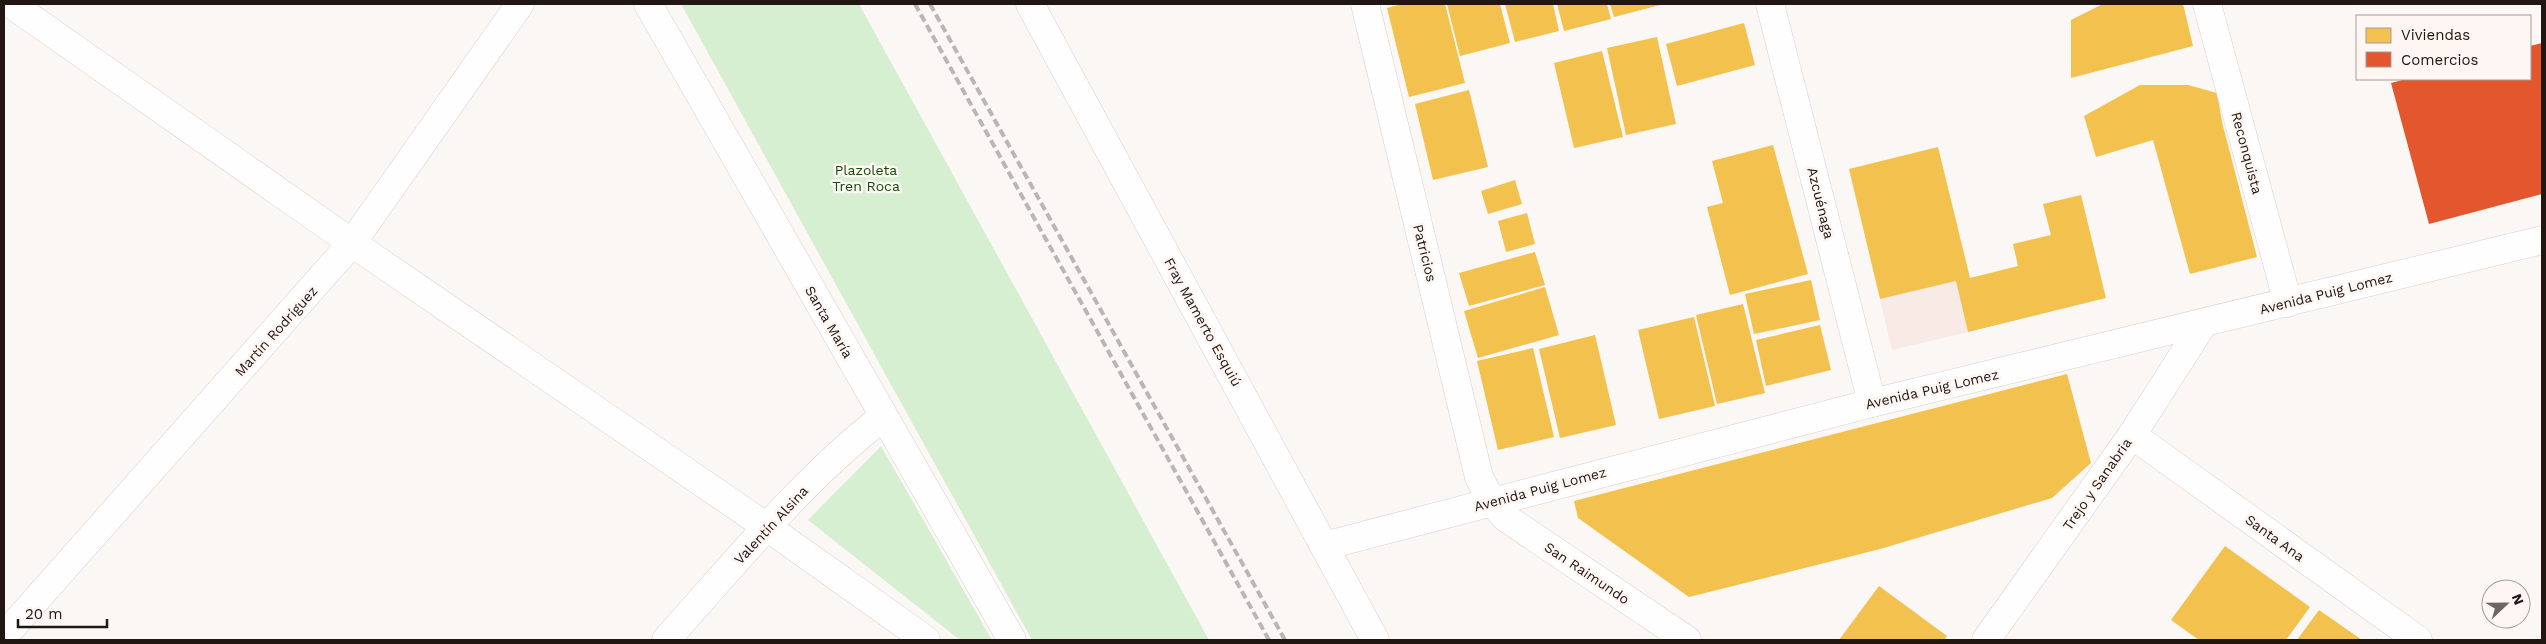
<svg xmlns="http://www.w3.org/2000/svg" width="2546" height="644" font-family="'Work Sans',sans-serif">
  <rect width="100%" height="100%" fill="#fbf7f5"/>
  <path fill="#f8ebe5" d="M1956,281L1968,332L1892,350L1880,299Z"/>
  <g fill="#d7efd1">
    <path d="M681,4H859L1209,640H1032Z"/>
    <path d="M881,446L992,640H960L808,520Z"/>
  </g>
  <g fill="#f2c14e">
    <path d="M1402,4H1445L1465,83L1409,97L1387,8Z"/>
    <path d="M1447,4H1500L1510,43L1460,56Z"/>
    <path d="M1505,4H1553L1559,31L1515,42Z"/>
    <path d="M1557,4H1607L1611,19L1564,31Z"/>
    <path d="M1610,4H1664L1614,17Z"/>
    <path d="M2103,4H2183L2193,46L2071,78V20Z"/>
    <path d="M1744,23L1755,65L1677,86L1666,44Z"/>
    <path d="M1657,37L1676,124L1626,135L1607,48Z"/>
    <path d="M1602,51L1623,137L1574,148L1554,63Z"/>
    <path d="M2140,85H2188L2217,93L2222,122L2257,257L2190,274L2153,140L2096,157L2084,116Z"/>
    <path d="M1469,90L1488,167L1433,180L1415,104Z"/>
    <path d="M1773,145L1808,274L1730,295L1707,207L1723,203L1712,161Z"/>
    <path d="M1938,147L1970,278L2018,266L2013,244L2051,235L2043,204L2081,195L2106,298L1968,332L1956,281L1880,299L1849,169Z"/>
    <path d="M1515,180L1522,204L1488,214L1481,191Z"/>
    <path d="M1527,213L1535,244L1506,252L1498,221Z"/>
    <path d="M1535,252L1545,285L1469,306L1459,273Z"/>
    <path d="M1811,280L1820,320L1754,334L1745,294Z"/>
    <path d="M1545,287L1559,335L1478,358L1464,311Z"/>
    <path d="M1743,304L1765,393L1717,404L1696,315Z"/>
    <path d="M1694,317L1715,406L1659,419L1638,330Z"/>
    <path d="M1820,325L1831,370L1766,386L1756,340Z"/>
    <path d="M1595,335L1616,425L1560,438L1539,349Z"/>
    <path d="M1533,348L1554,437L1498,450L1477,361Z"/>
    <path d="M2067,374L2091,463L2052,498L1880,549L1689,597L1578,518L1574,501Z"/>
    <path d="M2225,546L2310,607L2286,640H2199L2171,620Z"/>
    <path d="M1879,586L1947,636L1944,640H1839Z"/>
    <path d="M2319,610L2362,640H2297Z"/>
  </g>
  <path fill="#e4572e" d="M2542,43V194L2429,224L2391,83L2406,79H2530V46Z"/>
  <g fill="none" stroke-linecap="round" stroke-linejoin="round">
    <g stroke="#d8d0cd" stroke-width="29">
      <g id="minor">
        <path d="M11,4L352,243L767,527L926,640"/>
        <path d="M648,4L1012,640"/>
        <path d="M1030,4L1375,640"/>
        <path d="M1365,4L1479,477L1491,501L1506,518L1687,640"/>
        <path d="M1770,4L1872,403"/>
        <path d="M2207,4L2288,303"/>
        <path d="M2132,435L2418,640"/>
        <path d="M1324,546L1872,403L2542,240"/>
        <path d="M4,636L352,243L520,4"/>
        <path d="M666,640C735,563 802,480 883,417"/>
        <path d="M1986,640L2132,435L2203,324"/>
      </g>
    </g>
    <use href="#minor" stroke="#fefefe" stroke-width="28"/>
    <g stroke="#b9b7b6" stroke-width="4" stroke-dasharray="8 4" stroke-linecap="butt">
      <path d="M915,4L1269,640"/>
      <path d="M930,4L1285,640"/>
    </g>
  </g>
  <g text-anchor="middle" dominant-baseline="central" stroke-width="5" stroke-linejoin="round" paint-order="stroke">
    <g font-size="14" fill="#211611" stroke="#fdf6f3">
      <text transform="translate(2247 153) rotate(75)">Reconquista</text>
      <text transform="translate(1821 203) rotate(76)">Azcuénaga</text>
      <text transform="translate(1425 253) rotate(76)">Patricios</text>
      <text transform="translate(2326 293) rotate(-14)">Avenida Puig Lomez</text>
      <text transform="translate(829 322) rotate(60)">Santa María</text>
      <text transform="translate(1203 322) rotate(61)">Fray Mamerto Esquiú</text>
      <text transform="translate(276 331) rotate(-48)">Martín Rodríguez</text>
      <text transform="translate(1932 389) rotate(-13)">Avenida Puig Lomez</text>
      <text transform="translate(2097 484) rotate(-55)">Trejo y Sanabria</text>
      <text transform="translate(1540 489) rotate(-15)">Avenida Puig Lomez</text>
      <text transform="translate(771 525) rotate(-47)">Valentín Alsina</text>
      <text transform="translate(2275 538) rotate(36)">Santa Ana</text>
      <text transform="translate(1587 573) rotate(34)">San Raimundo</text>
    </g>
    <g font-size="14" fill="#114b07" stroke="#fdf6f3">
      <text x="866" y="170">Plazoleta<tspan x="866" dy="16">Tren Roca</tspan></text>
    </g>
  </g>
  <rect width="2546" height="644" fill="none" stroke="#211611" stroke-width="10"/>
  <rect x="2356" y="15" width="175" height="65" fill="#fdf6f3" stroke="#a59c99"/>
  <rect x="2366" y="28" width="25" height="15" fill="#f2c14e" stroke="#a59c99"/>
  <text x="2401" y="40" font-size="15" fill="#211611">Viviendas</text>
  <rect x="2366" y="52" width="25" height="15" fill="#e4572e" stroke="#a59c99"/>
  <text x="2401" y="65" font-size="15" fill="#211611">Comercios</text>
  <g transform="translate(2506 604) rotate(68)"><circle r="24" fill="#fdf6f3" stroke="#a59c99"/>
  <path d="M0-4L9 19L0 12L-9 19Z" fill="#6d6561"/>
  <text y="-8" font-size="14" font-weight="bold" text-anchor="middle" fill="#211611">N</text>
  </g>
  <path d="M18 619v8h89v-8" fill="none" stroke="#211611" stroke-width="2.5"/>
  <text x="25" y="619" font-size="15" fill="#211611" stroke="#fdf6f3" stroke-width="4" paint-order="stroke">20 m</text>
</svg>
